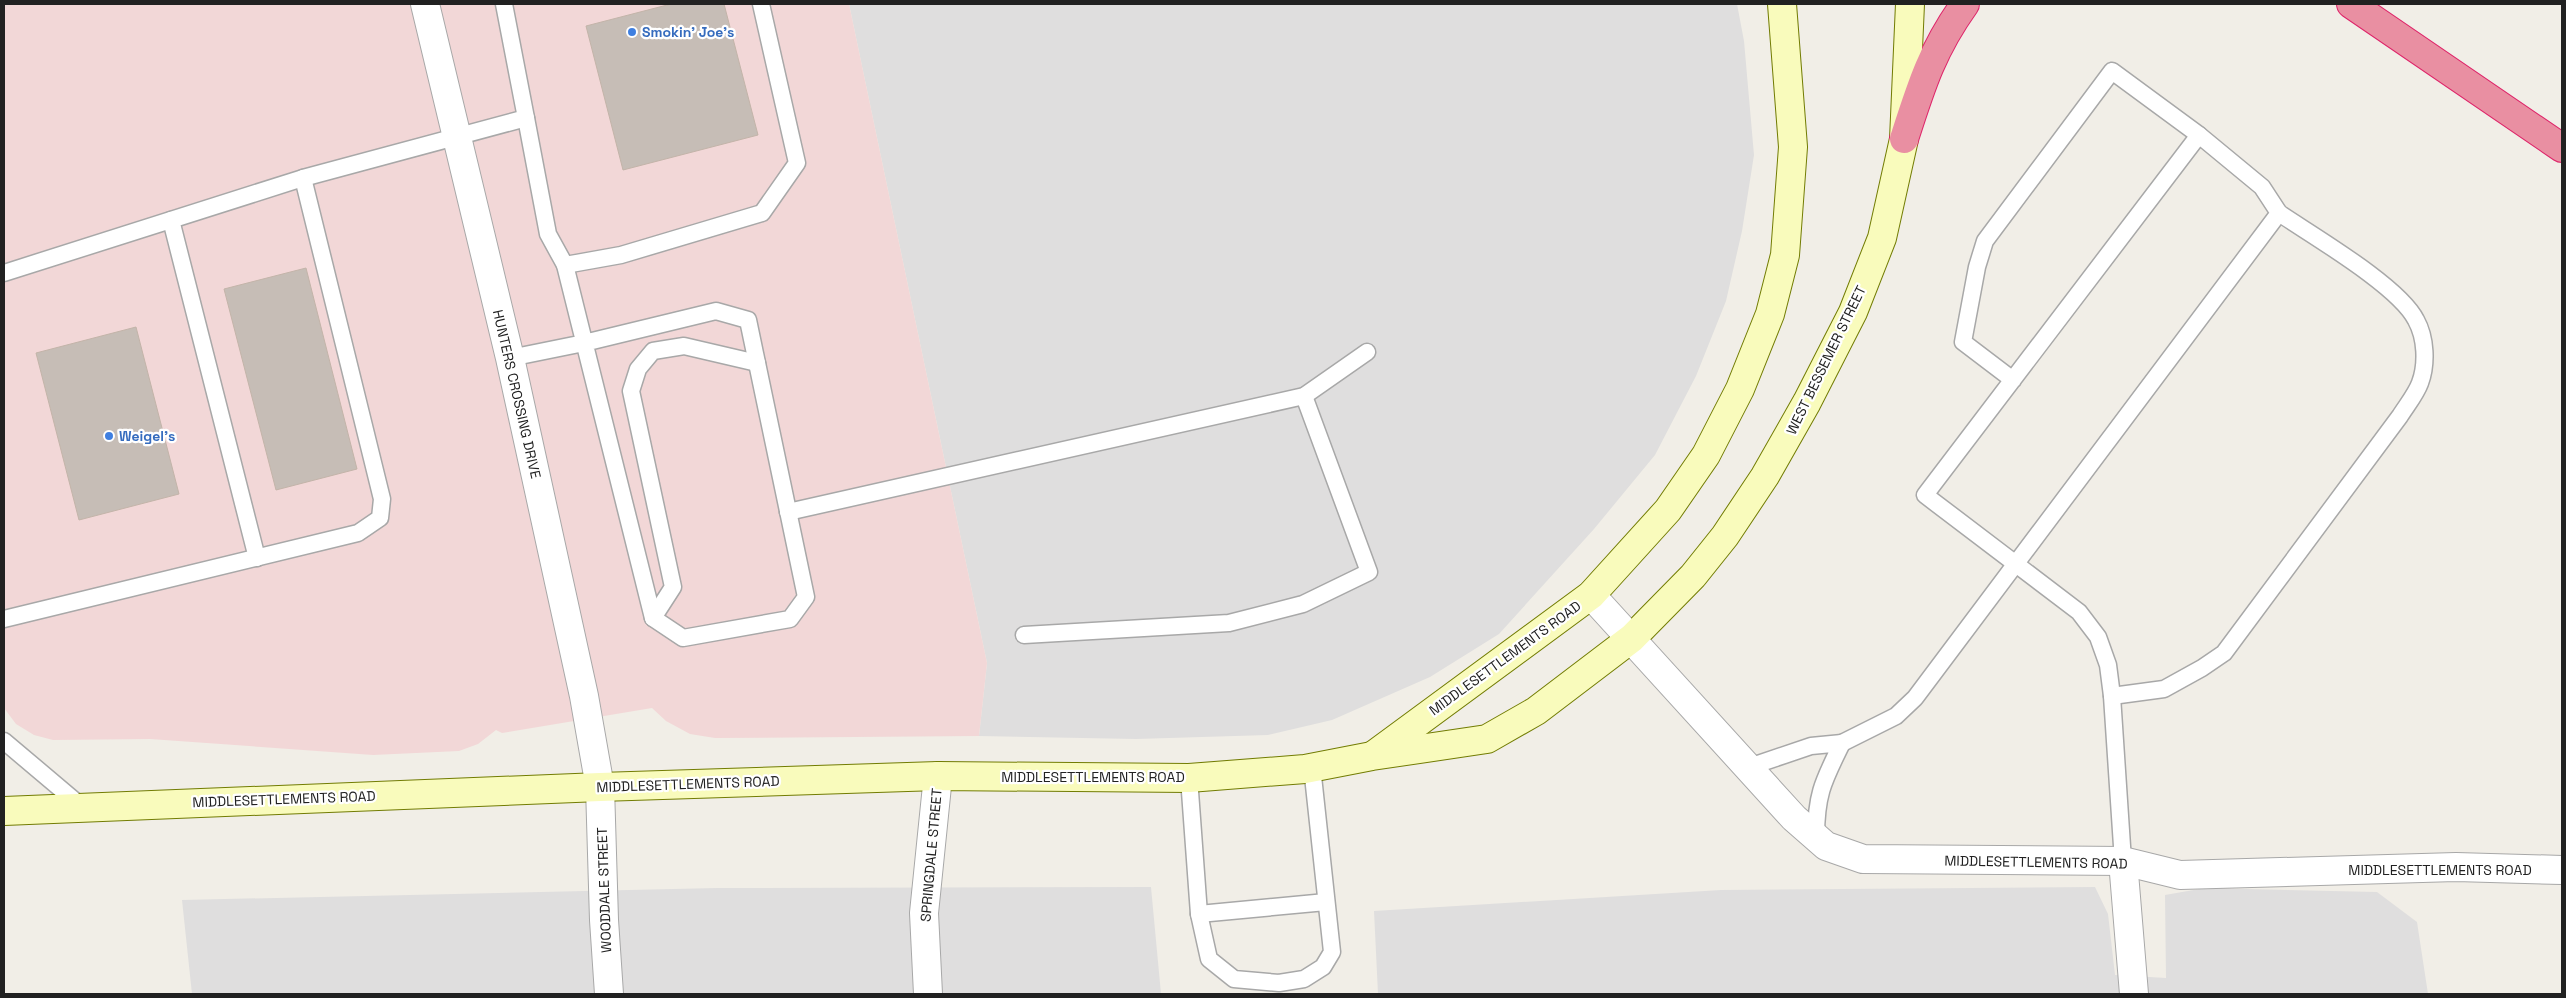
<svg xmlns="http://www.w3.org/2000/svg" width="2566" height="998" font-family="'Space Grotesk',sans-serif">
  <rect width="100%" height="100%" fill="#f1eee7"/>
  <g fill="#dfdede">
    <path d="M849,4H1737L1744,41L1754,155L1742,231L1726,301L1696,376L1655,455L1594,529L1499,634L1430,677L1332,720L1268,735L1136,739L979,736L987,663Z"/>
    <path d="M1151,887L1161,994H192L182,900L717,888Z"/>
    <path d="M2095,887L2108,914L2115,975L2166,978L2165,895L2205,888L2377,892L2417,922L2428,994H1378L1374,911L1721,890Z"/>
  </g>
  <path fill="#f2d7d7" d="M4,4H849L987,663L979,736L715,738L690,734L666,721L652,708L502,733L496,730L478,744L459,751L373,755L150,739L53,740L34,735L16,724L4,708Z"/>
  <g fill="#c6bdb6" stroke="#c3b4a9">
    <path d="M671,4H724L758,135L623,170L586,26Z"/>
    <path d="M306,268L357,469L276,490L224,289Z"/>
    <path d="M136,327L179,494L79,520L36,353Z"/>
  </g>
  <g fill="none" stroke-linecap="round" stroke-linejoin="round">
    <g stroke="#a8a8a8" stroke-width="19">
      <g id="lane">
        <path d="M526,118L548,234L565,265L621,255L762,213L797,163L761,4"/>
        <path d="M171,220L257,558"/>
        <path d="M4,273L303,178L526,118L504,4"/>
        <path d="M510,358L584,343L716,311L748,320L806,597L790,619L683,638L653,618L565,265"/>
        <path d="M2013,380L1963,342L1977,267L1985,241L2112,71L2199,135L1925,495L2079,612L2098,637L2108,665L2112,696L2123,861"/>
        <path d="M788,512L1304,396L1367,352"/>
        <path d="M653,618L673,587L631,391L638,369L653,351L684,346L757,363"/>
        <path d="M4,619L358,533L380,518L382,499L303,178"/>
        <path d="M1024,635L1229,623L1303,604L1369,572L1304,396"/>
        <path d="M2112,696L2164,689L2202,668L2224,653L2400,416C2407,405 2416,394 2420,383C2427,364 2426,338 2416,320C2399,286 2313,236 2279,213"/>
        <path d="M4,741L81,806"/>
        <path d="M1842,743L1896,716L1915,698L2279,213L2262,187L2199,135"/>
        <path d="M1749,767L1811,746L1842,743C1824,780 1816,793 1816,837"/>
        <path d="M1189,778L1199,914L1209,959L1234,979L1279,983L1304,979L1323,967L1332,952L1312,767"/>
        <path d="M1199,914L1326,902"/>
      </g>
    </g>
    <g stroke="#a8a8a8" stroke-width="30">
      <g id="street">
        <path d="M425,4L510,358L584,696L600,787L604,920L609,994"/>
        <path d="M1591,595L1794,818L1826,846L1863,859L2123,861L2180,875L2456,867L2562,870"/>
        <path d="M2123,861L2134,994"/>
        <path d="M928,994L924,913L938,776"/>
      </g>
    </g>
    <g stroke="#727c03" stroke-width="30">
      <g id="secondary">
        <path d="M1375,754L1591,595L1668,510L1706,455L1740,389L1770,314L1785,255L1793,147L1782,4"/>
        <path d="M4,811L600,787L938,776L1189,778L1305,769L1372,756L1487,739L1536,711L1632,638L1693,576L1725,536L1765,476L1807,402L1853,312L1882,238L1904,139L1910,4"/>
      </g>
    </g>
    <g stroke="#de256a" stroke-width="30">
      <g id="highway">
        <path d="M2351,4L2562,148"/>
        <path d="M1904,139C1921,86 1932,50 1965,4"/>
      </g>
    </g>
    <use href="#lane" stroke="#fff" stroke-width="16"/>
    <use href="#street" stroke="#fff" stroke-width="28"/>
    <use href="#secondary" stroke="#f9fbbc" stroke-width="28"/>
    <use href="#highway" stroke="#e98fa2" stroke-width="28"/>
  </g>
  <g fill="#3f7fe0" stroke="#fff" stroke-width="2">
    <circle cx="632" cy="32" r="5"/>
    <circle cx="109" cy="436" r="5"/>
  </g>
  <g text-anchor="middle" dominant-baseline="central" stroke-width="4.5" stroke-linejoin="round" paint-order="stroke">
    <g font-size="14" font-weight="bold" fill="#366cbe" stroke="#fff" text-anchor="start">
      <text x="642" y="32">Smokin' Joe's</text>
      <text x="119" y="436">Weigel's</text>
    </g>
    <g font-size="14" fill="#212121" stroke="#fff">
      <text transform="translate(1826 360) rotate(-64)">WEST BESSEMER STREET</text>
      <text transform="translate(517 394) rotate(77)">HUNTERS CROSSING DRIVE</text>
      <text transform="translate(1505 658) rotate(-36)">MIDDLESETTLEMENTS ROAD</text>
      <text x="1093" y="777">MIDDLESETTLEMENTS ROAD</text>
      <text transform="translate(688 784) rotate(-2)">MIDDLESETTLEMENTS ROAD</text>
      <text transform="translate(284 799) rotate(-2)">MIDDLESETTLEMENTS ROAD</text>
      <text transform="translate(931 855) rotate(-85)">SPRINGDALE STREET</text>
      <text transform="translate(2036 862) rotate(1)">MIDDLESETTLEMENTS ROAD</text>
      <text x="2440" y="870">MIDDLESETTLEMENTS ROAD</text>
      <text transform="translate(604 890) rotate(-92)">WOODDALE STREET</text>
    </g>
  </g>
  <rect width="2566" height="998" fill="none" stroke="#212121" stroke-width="10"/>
</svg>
